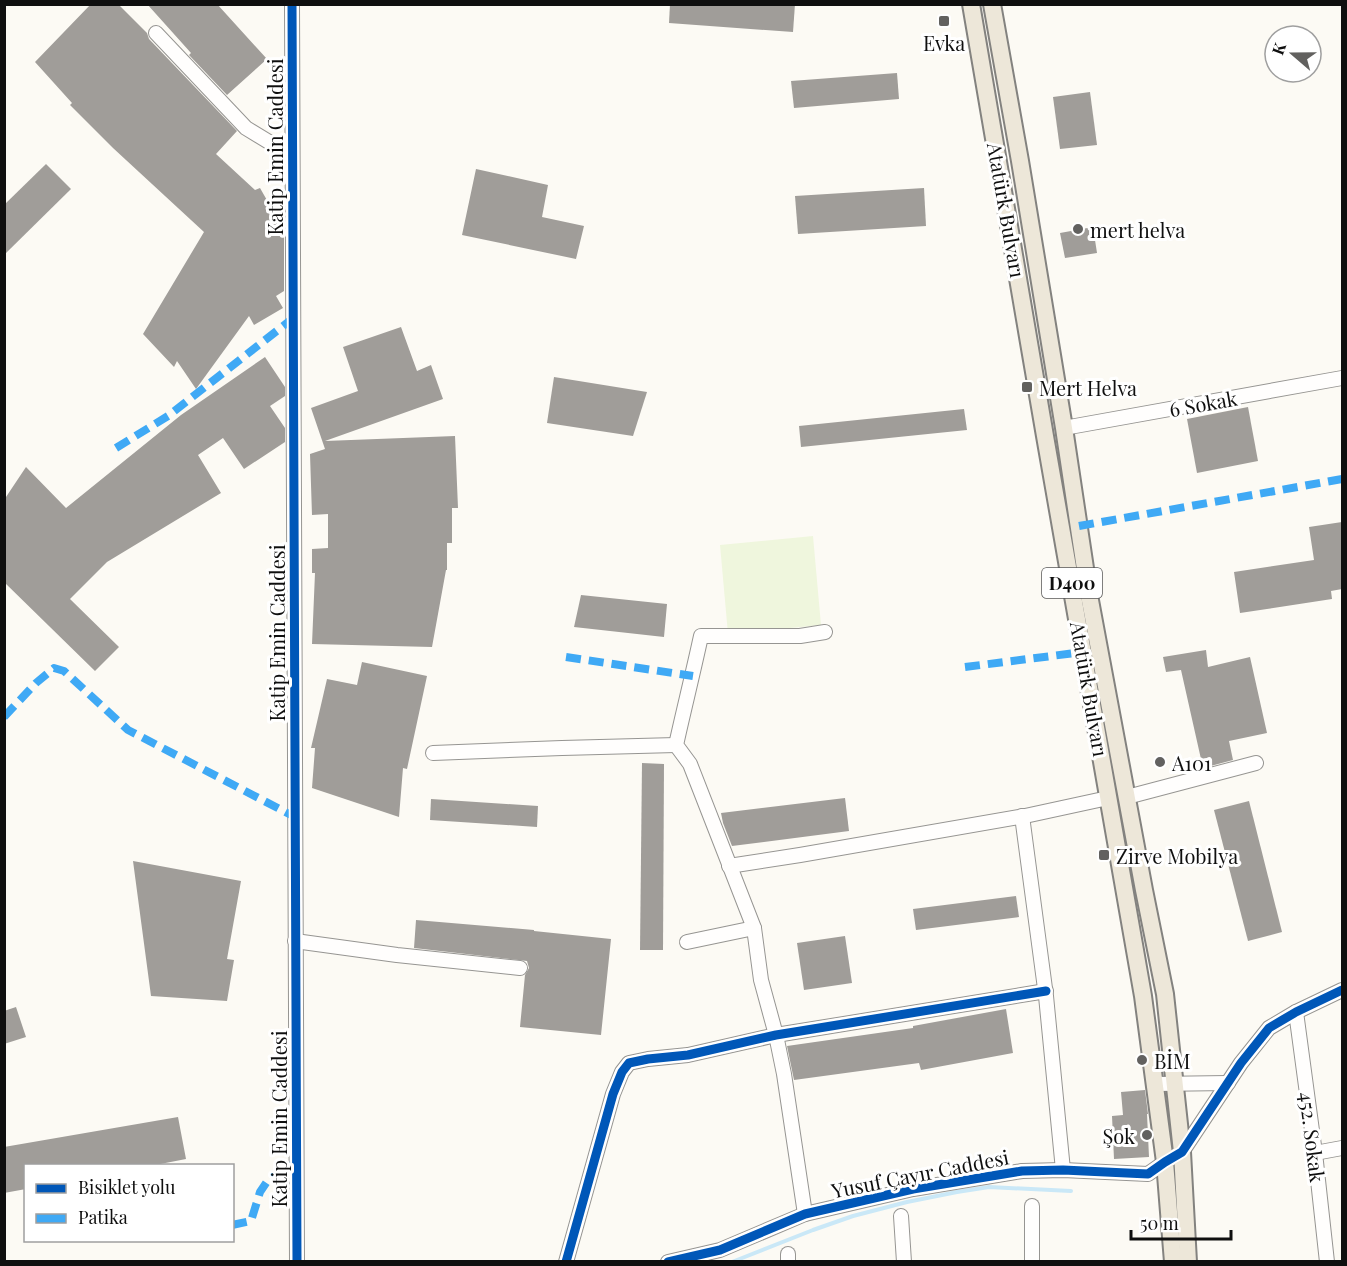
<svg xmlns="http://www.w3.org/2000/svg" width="1347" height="1266" font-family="'Playfair Display',serif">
  <rect width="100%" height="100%" fill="#fcfaf4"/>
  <path fill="#eff6dd" d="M813,536L821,625L728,634L720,545Z"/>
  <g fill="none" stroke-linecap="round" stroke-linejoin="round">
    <path stroke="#cae8f7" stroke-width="4" d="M732,1262L813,1230L853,1216L907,1202L957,1192L989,1187L1071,1191"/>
  </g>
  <g fill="#a09d99">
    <path d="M91,4H118L147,33L149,39L237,131L216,154L255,190L260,188L284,230V291L276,296L283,308L254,325L249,316L196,389L177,361L174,367L143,334L204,232L113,148L70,105L72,103L35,62Z"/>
    <path d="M147,4H217L267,59L227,95L189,55L191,53Z"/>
    <path d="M670,4H795L793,32L669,23Z"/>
    <path d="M897,73L899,99L794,108L791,81Z"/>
    <path d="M1090,92L1097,145L1060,149L1053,97Z"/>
    <path d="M46,164L71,189L4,255V205Z"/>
    <path d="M476,169L548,185L542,217L584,226L576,259L462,235Z"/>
    <path d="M924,188L926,226L798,234L795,196Z"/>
    <path d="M1093,227L1097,253L1065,258L1060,233Z"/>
    <path d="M401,327L417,371L431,365L443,399L325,441L455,436L458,508H452V543H447V570H446L432,647L312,644L315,573H312V549L328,548V514L312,515L310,454L325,449L311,408L358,391L343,347Z"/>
    <path d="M265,357L285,387V396L270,406L285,428V442L244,469L223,438L198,455L221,493L107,562L70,599L119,647L95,671L4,582V500L26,467L66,508L181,415Z"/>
    <path d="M554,377L647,392L633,436L547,423Z"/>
    <path d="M1248,407L1258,461L1197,473L1187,419Z"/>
    <path d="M964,409L967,430L801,447L799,426Z"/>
    <path d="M1342,522V589L1331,591L1332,599L1240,613L1234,572L1314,560L1309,527Z"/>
    <path d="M581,595L667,604L664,637L574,627Z"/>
    <path d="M1206,650L1208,667L1250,657L1267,733L1229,741L1233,760L1203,768L1181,670L1166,672L1163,657Z"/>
    <path d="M362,662L427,676L407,769L403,768L399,817L312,788L315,748H311L327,679L357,685Z"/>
    <path d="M642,763L664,764L663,950H640Z"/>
    <path d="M845,798L849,831L732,846L723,823L721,813Z"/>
    <path d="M431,799L538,806L537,827L430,820Z"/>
    <path d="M1249,801L1282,932L1248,941L1214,810Z"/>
    <path d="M133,861L241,881L227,959L234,960L227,1001L151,996Z"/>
    <path d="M1016,896L1019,917L916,930L913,909Z"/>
    <path d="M416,920L534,930V931L611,939L601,1035L520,1027L525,975L529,968L527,961L414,948Z"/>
    <path d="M845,936L852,983L804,990L797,943Z"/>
    <path d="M16,1007L26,1037L4,1044V1011Z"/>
    <path d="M1006,1009L1013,1053L921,1070L919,1063L794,1080L787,1046L913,1028V1026Z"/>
    <path d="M1145,1090L1148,1114H1147L1149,1157L1114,1159L1112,1116L1123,1115L1121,1092Z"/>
    <path d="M178,1117L186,1159L150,1166H26V1189L4,1193V1147Z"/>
  </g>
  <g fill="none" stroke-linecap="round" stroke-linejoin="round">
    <g stroke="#969592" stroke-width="16">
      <g id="minor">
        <path d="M292,4L297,1262"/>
        <path d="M156,33L246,128L292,156"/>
        <path d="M1064,428L1342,378"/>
        <path d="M433,753L562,748L676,745"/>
        <path d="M1127,797L1256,763"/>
        <path d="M1022,816L1046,996L1063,1170"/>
        <path d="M729,866L800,855L1025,816L1108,798"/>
        <path d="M295,941L397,955L520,968"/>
        <path d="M687,942L754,928"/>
        <path d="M1296,1012L1315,1153L1327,1262"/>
        <path d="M1155,1084L1228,1083"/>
        <path d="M1315,1153L1342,1148"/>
        <path d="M1032,1206V1262"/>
        <path d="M805,1214L784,1074L776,1035L761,980L754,928L690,764L676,745C684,709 693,673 701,636H800L825,632"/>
        <path d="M901,1216L904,1262"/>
        <path d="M788,1254V1262"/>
        <path d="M566,1262L613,1094L622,1072L629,1063L648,1059L688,1055L776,1035L1046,991"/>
        <path d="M668,1262L720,1250L805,1214L913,1189L1022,1171L1063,1170L1148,1174L1165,1162L1182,1152L1241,1063L1269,1028L1296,1012L1342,990"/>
      </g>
    </g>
    <g stroke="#83827f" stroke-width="20">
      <g id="major">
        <path d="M971,4L1045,436L1143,996L1165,1162L1173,1262"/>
        <path d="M992,4L1020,161L1064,428L1089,595L1144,890L1165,994L1182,1152L1188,1262"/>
      </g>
    </g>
    <use href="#minor" stroke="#fffefd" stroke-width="14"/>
    <use href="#major" stroke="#ede7d9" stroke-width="16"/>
    <g stroke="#3fa9f5" stroke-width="8" stroke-dasharray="15 8" stroke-linecap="butt">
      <path d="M116,448L168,416L292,319"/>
      <path d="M1079,526L1342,479"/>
      <path d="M566,657L693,676"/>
      <path d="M965,667L1083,652"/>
      <path d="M4,717L36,683L54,668L64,671L128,730L295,817"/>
      <path d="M232,1225L251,1221L260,1192L270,1177L296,1163"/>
    </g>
    <g stroke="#fff" stroke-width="13">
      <g id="cycleway">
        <path d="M292,4L297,1262"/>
        <path d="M566,1262L613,1094L622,1072L629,1063L648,1059L688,1055L776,1035L1046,991"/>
        <path d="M668,1262L720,1250L805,1214L913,1189L1022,1171L1063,1170L1148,1174L1165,1162L1182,1152L1241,1063L1269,1028L1296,1012L1342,990"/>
      </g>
    </g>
    <use href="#cycleway" stroke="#0057b8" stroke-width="9"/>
  </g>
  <g fill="#62615f" stroke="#fff" stroke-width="2">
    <rect x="938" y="15" width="12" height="12" rx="3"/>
    <circle cx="1078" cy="229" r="6"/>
    <rect x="1021" y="381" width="12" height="12" rx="3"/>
    <circle cx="1160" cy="762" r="6"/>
    <rect x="1098" y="849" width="12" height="12" rx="3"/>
    <circle cx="1142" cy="1060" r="6"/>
    <circle cx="1147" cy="1135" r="6"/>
  </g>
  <g text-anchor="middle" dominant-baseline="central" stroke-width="6" stroke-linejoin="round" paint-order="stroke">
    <rect fill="#fff" stroke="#575757" stroke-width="1.5" x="1042" y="568" width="60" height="30" rx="4.5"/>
    <g font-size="18" font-weight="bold" fill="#0f0f0f">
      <text x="1072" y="583">D400</text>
    </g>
    <g font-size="20" fill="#0f0f0f" stroke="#fff" text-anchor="start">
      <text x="944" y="42" text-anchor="middle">Evka</text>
      <text x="1090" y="229">mert helva</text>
      <text x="1039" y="387">Mert Helva</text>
      <text x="1172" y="762">A101</text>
      <text x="1116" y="855">Zirve Mobilya</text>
      <text x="1154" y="1060">BİM</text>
      <text x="1135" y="1135" text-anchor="end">Şok</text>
    </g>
    <g font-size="20" fill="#0f0f0f" stroke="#fff">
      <text transform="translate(274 147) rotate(-90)">Katip Emin Caddesi</text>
      <text transform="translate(1007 210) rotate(80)">Atatürk Bulvarı</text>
      <text transform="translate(1203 403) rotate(-10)">6 Sokak</text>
      <text transform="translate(276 633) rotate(-90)">Katip Emin Caddesi</text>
      <text transform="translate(1090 689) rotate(80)">Atatürk Bulvarı</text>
      <text transform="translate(278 1119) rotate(-90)">Katip Emin Caddesi</text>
      <text transform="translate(1313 1137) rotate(83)">452. Sokak</text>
      <text transform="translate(920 1173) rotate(-11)">Yusuf Çayır Caddesi</text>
    </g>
  </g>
  <rect width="1347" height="1266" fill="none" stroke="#0f0f0f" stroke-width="12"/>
  <rect x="24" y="1164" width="210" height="78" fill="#ffffff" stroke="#9f9f9f" stroke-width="1.5"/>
  <rect x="36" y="1184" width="30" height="9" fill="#0057b8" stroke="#9f9f9f" stroke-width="1.5"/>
  <text x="78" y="1194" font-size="18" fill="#0f0f0f">Bisiklet yolu</text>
  <rect x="36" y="1214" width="30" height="9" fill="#3fa9f5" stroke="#9f9f9f" stroke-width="1.5"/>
  <text x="78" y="1224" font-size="18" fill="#0f0f0f">Patika</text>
  <g transform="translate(1293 54) rotate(290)"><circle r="28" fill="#ffffff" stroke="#9f9f9f" stroke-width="1.5"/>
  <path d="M0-4.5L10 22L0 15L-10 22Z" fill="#62615f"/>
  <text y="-9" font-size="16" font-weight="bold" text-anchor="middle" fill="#0f0f0f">K</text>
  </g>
  <path d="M1131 1230v9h100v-9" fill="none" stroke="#0f0f0f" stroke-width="3"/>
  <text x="1140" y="1230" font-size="18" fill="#0f0f0f" stroke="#ffffff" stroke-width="4.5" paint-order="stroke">50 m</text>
</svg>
